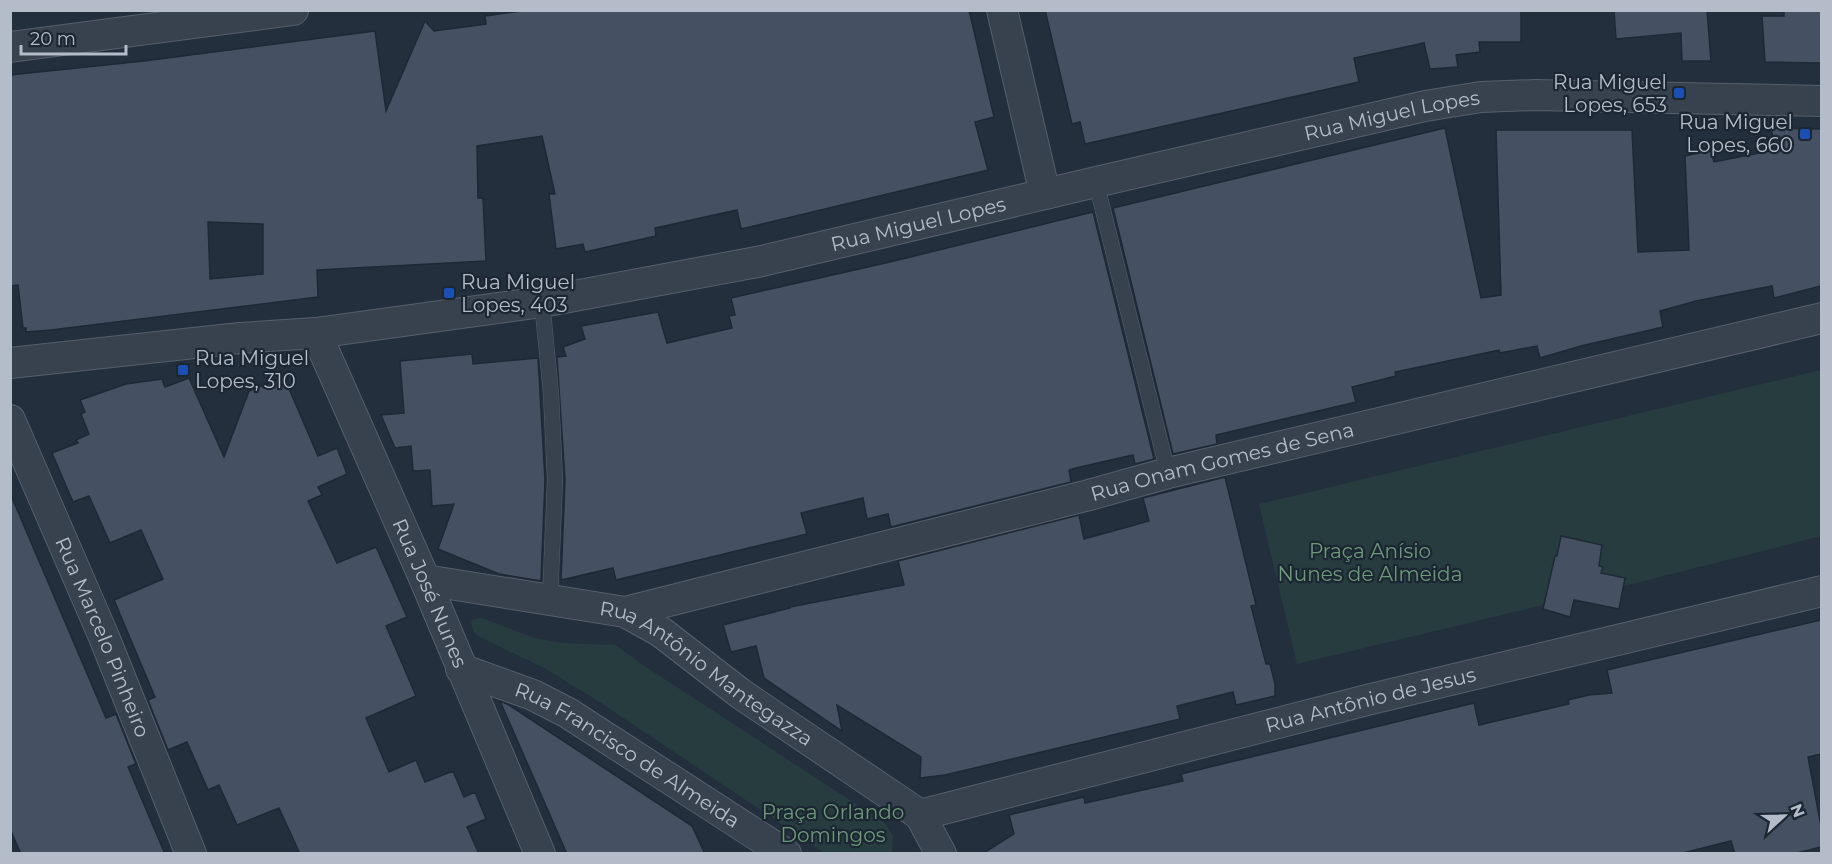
<svg xmlns="http://www.w3.org/2000/svg" width="1832" height="864" font-family="Montserrat,sans-serif">
  <rect width="100%" height="100%" fill="#242f3e"/>
  <g fill="#263c3f">
    <path d="M1821,370V536L1632,584L1297,664L1259,504Z"/>
    <path d="M482,618L534,638L563,643L614,645L621,649L643,665L885,823L893,836L892,853H825L598,701L546,669L478,636L474,632L471,623L473,619Z"/>
  </g>
  <g fill="#455162" stroke="#1f2835" stroke-width="1.5" fill-rule="evenodd">
    <path d="M529,10H969L994,117L975,122L988,170L741,229L737,210L655,228L656,236L585,252L583,244L556,249L549,194H555L542,136L477,146L478,198H483L486,261L317,270L318,297L51,330L26,332V328H23L18,285L10,286V75L144,61L375,31L386,111L425,21L434,31L486,24L485,16ZM208,222L263,224V274L210,279Z"/>
    <path d="M1045,10H1521V42H1479L1480,52L1456,55L1458,67L1430,69L1424,43L1354,58L1359,82L1085,144L1080,122L1072,124Z"/>
    <path d="M1707,10L1711,61H1682L1681,33L1616,39L1614,11Z"/>
    <path d="M1784,10H1821V63L1765,62L1762,16H1784Z"/>
    <path d="M1445,128L1481,298L1501,295L1496,130H1632L1638,252L1689,250L1685,156L1711,150L1714,162L1775,150L1771,128L1821,129V286L1774,298L1772,286L1696,301L1660,311L1663,327L1581,346L1540,358L1537,346L1500,353L1499,350L1395,372L1396,376L1352,387L1356,402L1216,435L1217,444L1173,454L1113,208Z"/>
    <path d="M1093,212L1154,459L1135,464L1133,455L1076,468L1069,470L1071,482L891,527L888,514L867,519L863,498L801,513L807,534L616,580L613,568L561,580L565,480L557,357L566,356L563,347L585,339L581,326L658,312L667,343L732,328L729,316L735,315L731,298L890,262Z"/>
    <path d="M472,354L473,364L538,358L545,480L541,581L499,574L438,549L454,504L432,506L430,470L413,471L411,446L395,448L381,415L404,413L400,361Z"/>
    <path d="M284,377L318,456L337,448L347,474L318,487L322,495L308,501L337,563L376,547L407,617L386,626L416,696L366,718L389,772L416,760L425,782L453,771L464,797L475,792L486,819L467,827L479,854H300L279,808L237,825L219,785L208,790L187,742L168,750L148,700L155,697L114,600L163,579L141,530L110,543L89,496L73,502L52,453L78,443L76,440L89,434L81,414L85,412L80,400L126,384L162,379L165,387L189,378L224,457L249,391Z"/>
    <path d="M1225,477L1256,605L1251,606L1266,664H1270L1275,684V696L1236,705L1233,692L1177,706L1180,719L945,775L920,778L921,757L837,705L842,731L764,678L756,646L731,652L723,625L790,608V607L904,585L898,561L1079,515L1084,539L1149,521L1143,498Z"/>
    <path d="M10,493L106,718L116,714L136,764L128,767L165,854H21L10,829Z"/>
    <path d="M1561,536L1602,545L1599,566L1603,567L1601,573L1625,578L1619,609L1574,600L1570,617L1543,609L1555,556H1557Z"/>
    <path d="M1821,620V754L1808,757L1821,826V847L1793,854H1735L1731,841L1679,854H982L1014,834L1009,815L1084,797L1085,803L1183,781L1181,774L1474,703L1479,725L1569,704L1568,700L1589,695L1612,693L1607,670Z"/>
    <path d="M500,701L509,705L692,826L705,854H567Z"/>
  </g>
  <g fill="none" stroke-linecap="round" stroke-linejoin="round">
    <g stroke="#565f6c" stroke-width="16">
      <g id="service">
        <path d="M1096,182L1168,473"/>
        <path d="M542,302L551,393L555,480L550,600"/>
      </g>
    </g>
    <g stroke="#565f6c" stroke-width="32">
      <g id="minor">
        <path d="M1002,10L1045,194"/>
        <path d="M10,47L293,10"/>
        <path id="s1" d="M316,333L425,580L540,854"/>
        <path id="s2" d="M10,363L240,338L316,333L542,302L762,261L1096,182L1425,106L1481,97L1535,95L1822,101"/>
        <path id="s3" d="M10,420L104,637L191,854"/>
        <path id="s4" d="M425,580L625,612L661,632L741,694L920,815L941,854"/>
        <path id="s5" d="M625,612L1089,495L1168,473L1822,318"/>
        <path id="s6" d="M461,669L533,695L568,713L786,854"/>
        <path id="s7" d="M920,815L1367,700L1822,591"/>
      </g>
    </g>
    <use href="#service" stroke="#38414e" stroke-width="15"/>
    <use href="#minor" stroke="#38414e" stroke-width="30"/>
  </g>
  <g fill="#1a4fb4" stroke="#1d2633" stroke-width="2">
    <rect x="1673" y="87" width="12" height="12" rx="3"/>
    <rect x="1799" y="128" width="12" height="12" rx="3"/>
    <rect x="443" y="287" width="12" height="12" rx="3"/>
    <rect x="177" y="364" width="12" height="12" rx="3"/>
  </g>
  <g text-anchor="middle" dominant-baseline="central" stroke-width="4.5" stroke-linejoin="round" paint-order="stroke">
    <g font-size="20" fill="#b4bcc9" stroke="#1d2633" text-anchor="end">
      <text x="1667" y="82">Rua Miguel<tspan x="1667" dy="23">Lopes, 653</tspan></text>
      <text x="1793" y="122">Rua Miguel<tspan x="1793" dy="23">Lopes, 660</tspan></text>
      <text x="461" y="282" text-anchor="start">Rua Miguel<tspan x="461" dy="23">Lopes, 403</tspan></text>
      <text x="195" y="358" text-anchor="start">Rua Miguel<tspan x="195" dy="23">Lopes, 310</tspan></text>
    </g>
    <g font-size="20" fill="#b4bcc9" stroke="#1d2633">
      <text stroke="none"><textPath href="#s2" startOffset="1406">Rua Miguel Lopes</textPath></text>
      <text stroke="none"><textPath href="#s2" startOffset="920">Rua Miguel Lopes</textPath></text>
      <text stroke="none"><textPath href="#s5" startOffset="616">Rua Onam Gomes de Sena</textPath></text>
      <text stroke="none"><textPath href="#s1" startOffset="284">Rua José Nunes</textPath></text>
      <text stroke="none"><textPath href="#s3" startOffset="236">Rua Marcelo Pinheiro</textPath></text>
      <text stroke="none"><textPath href="#s4" startOffset="303">Rua Antônio Mantegazza</textPath></text>
      <text stroke="none"><textPath href="#s7" startOffset="465">Rua Antônio de Jesus</textPath></text>
      <text stroke="none"><textPath href="#s6" startOffset="188">Rua Francisco de Almeida</textPath></text>
    </g>
    <g font-size="20" fill="#6b9a76" stroke="#1d2633">
      <text x="1370" y="551">Praça Anísio<tspan x="1370" dy="23">Nunes de Almeida</tspan></text>
      <text x="833" y="812">Praça Orlando<tspan x="833" dy="23">Domingos</tspan></text>
    </g>
  </g>
  <rect width="1832" height="864" fill="none" stroke="#b4bcc9" stroke-width="24"/>
  <g transform="translate(1784 816) rotate(68)" stroke="#1d2633" stroke-width="4.5" paint-order="stroke">
  <path d="M0-4.5L10 22L0 15L-10 22Z" fill="#b4bcc9"/>
  <text y="-9" font-size="16" font-weight="bold" text-anchor="middle" fill="#b4bcc9">N</text>
  </g>
  <path d="M21 45v9h105v-9" fill="none" stroke="#b4bcc9" stroke-width="3"/>
  <text x="30" y="45" font-size="18" fill="#b4bcc9" stroke="#1d2633" stroke-width="4.5" paint-order="stroke">20 m</text>
</svg>
